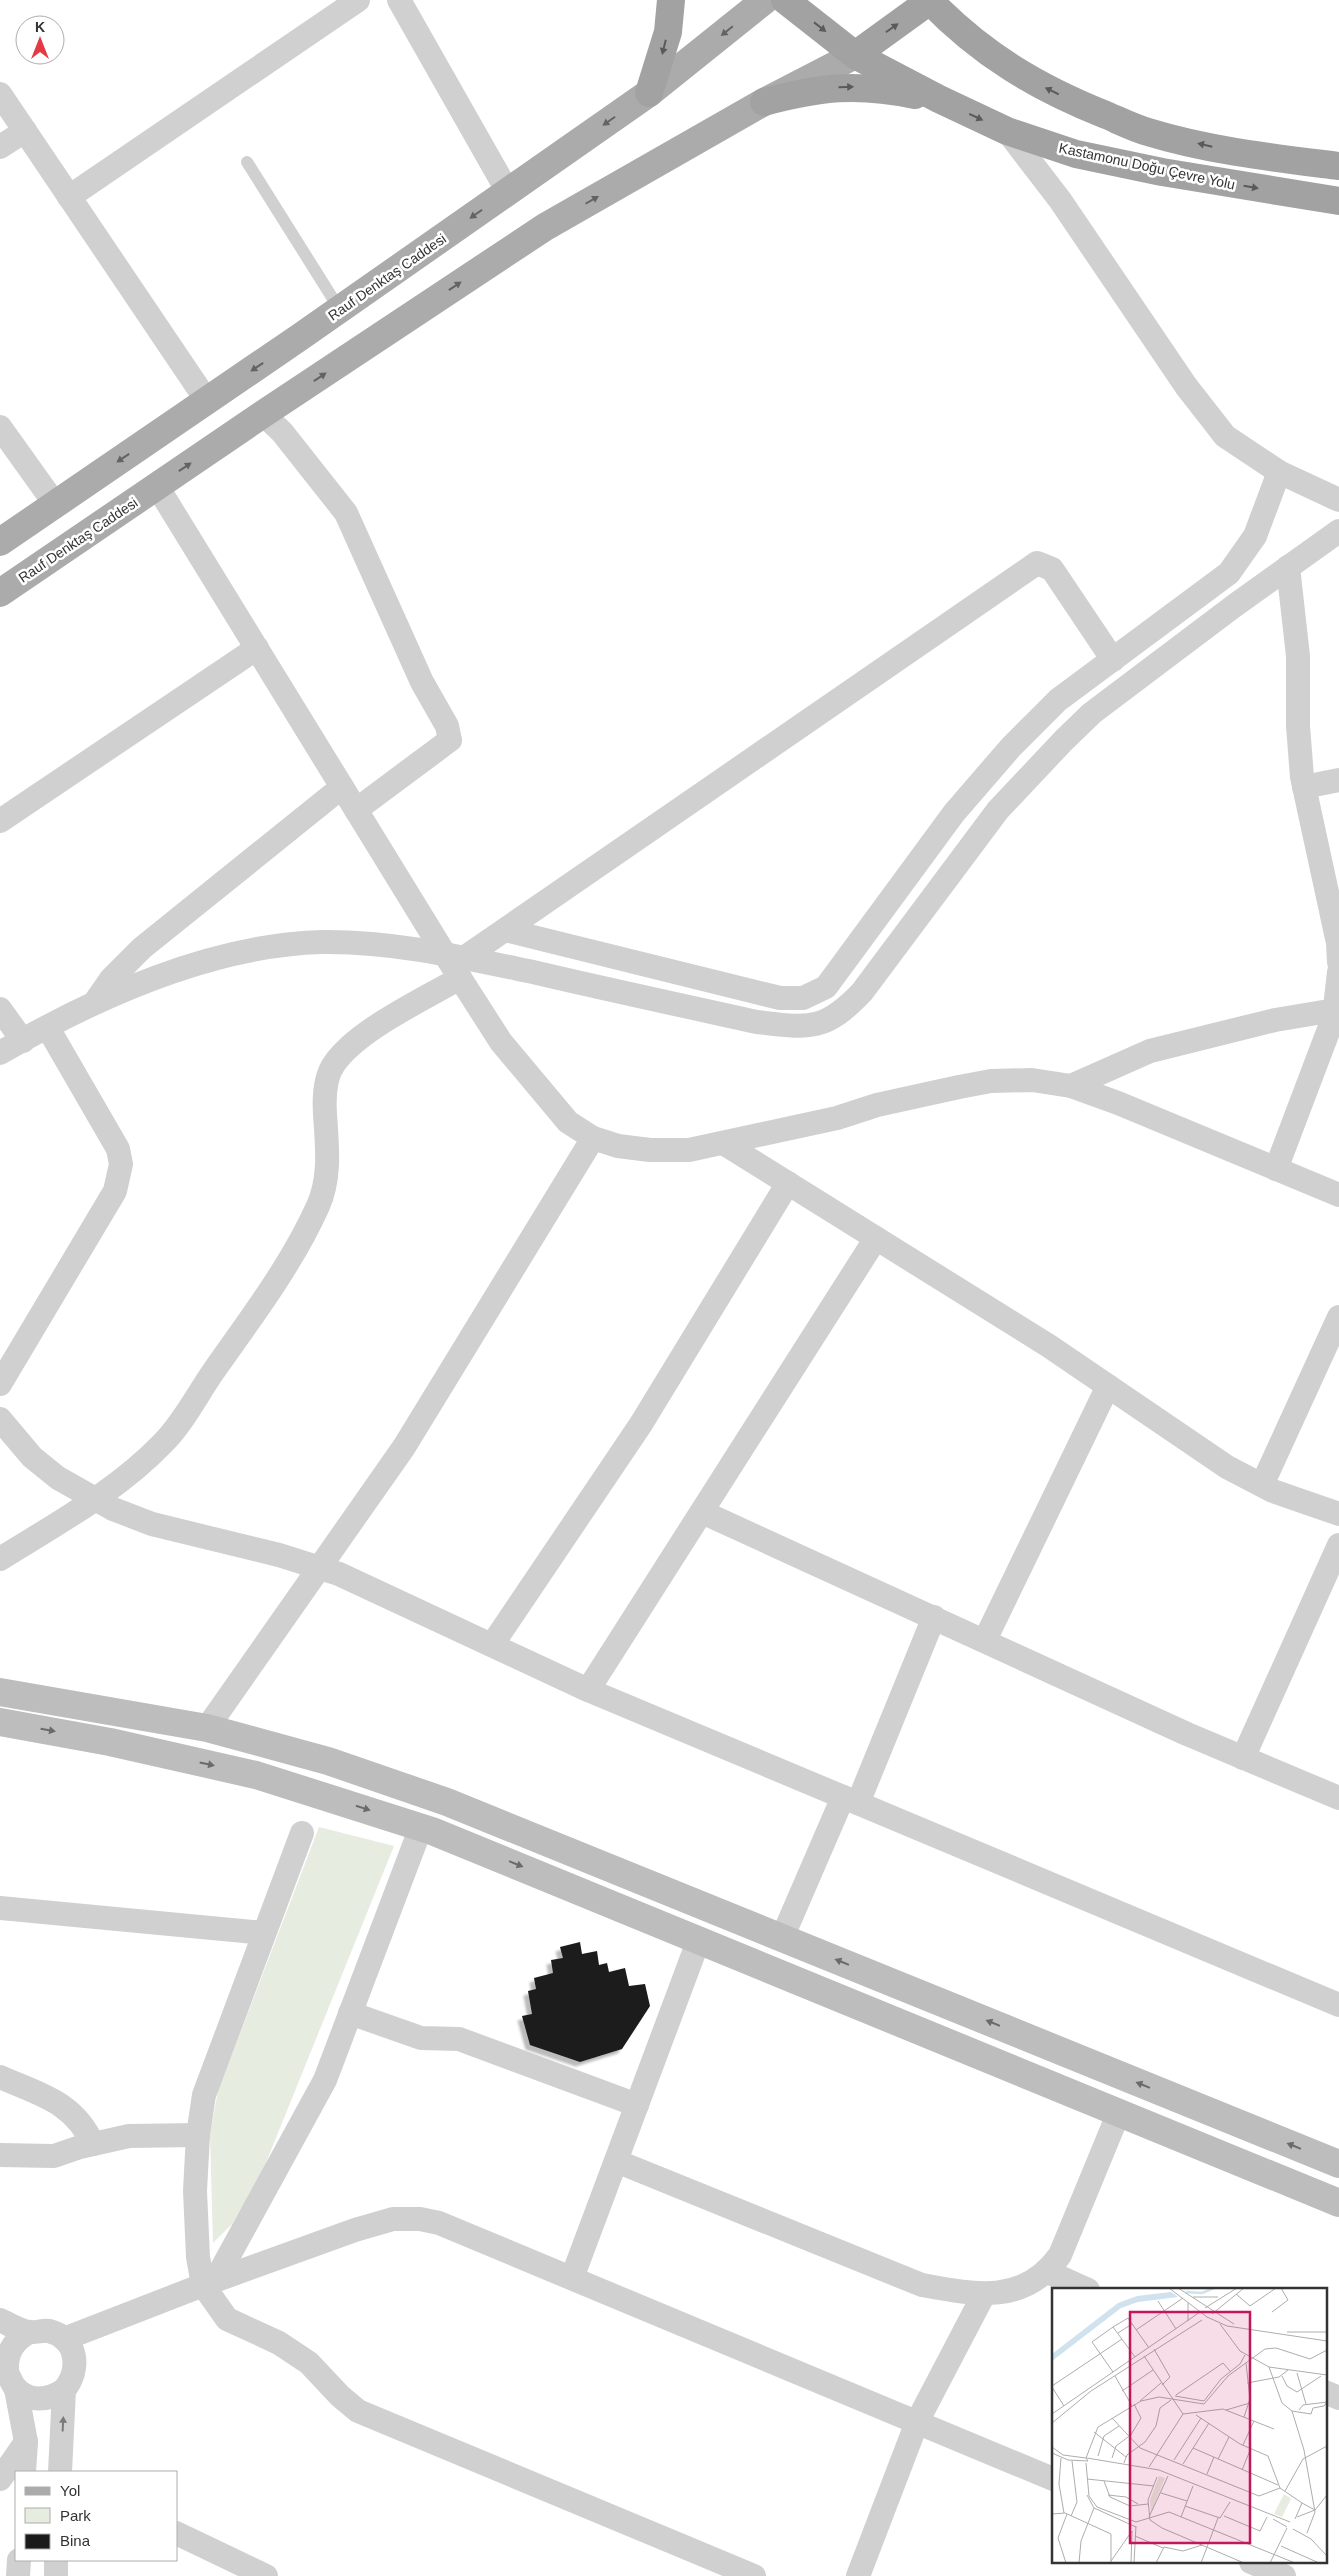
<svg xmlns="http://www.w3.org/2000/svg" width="1339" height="2576" font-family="Arial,sans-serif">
  <defs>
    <filter id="shadow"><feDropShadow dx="-4.5" dy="4.5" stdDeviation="1" flood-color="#0004"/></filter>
  </defs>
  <rect width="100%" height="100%" fill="#fff"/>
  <path fill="#e6ecdf" d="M319,1827L394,1846L261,2175L232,2224L213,2243L210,2135L218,2091Z"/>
  <path fill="#1a1a1a" filter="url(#shadow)" d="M580,1942L582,1954L597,1951L599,1965L607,1963L609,1972L625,1968L629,1986L645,1984L650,2006L622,2049L580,2062L530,2045L522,2016L532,2014L528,1991L536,1989L534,1978L553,1973L551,1960L563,1958L560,1947Z"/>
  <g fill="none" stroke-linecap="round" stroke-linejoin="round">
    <path stroke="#d0d0d0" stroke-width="12" d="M247,162L340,310"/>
    <g stroke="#d0d0d0" stroke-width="24">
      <path d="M399,0L508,192"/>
      <path d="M0,94L207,401"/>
      <path d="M1007,131L1060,200L1186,386L1225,436L1279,472L1339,500"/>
      <path d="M0,147L25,131"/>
      <path d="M69,197L358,0"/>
      <path d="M263,414L282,432L346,513L422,682L447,726L450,740L356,810"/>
      <path d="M0,427L55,504"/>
      <path d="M157,486L444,953L501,1042L568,1122L593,1138L618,1146L650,1150H689L837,1118L877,1105L959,1087L991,1081L1032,1080L1071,1086L1118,1103L1339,1195"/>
      <path d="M1288,567L1298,656V726L1302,777L1338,943L1339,962"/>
      <path d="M1304,787L1339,780"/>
      <path d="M0,821L257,648"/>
      <path d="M505,930L780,998H803L826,987L954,813L1011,747L1058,700L1229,573L1255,536L1279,472"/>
      <path d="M464,958L1037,563L1052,569L1113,660"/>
      <path d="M95,1002L111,979L142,948L342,787"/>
      <path d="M0,1009L23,1041"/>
      <path d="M0,1053C94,998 212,945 322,942C395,941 466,958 537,973C610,990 684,1006 757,1022C809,1028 824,1032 862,992L998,810L1064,740L1092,713L1234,606L1339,531"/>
      <path d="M1071,1086L1150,1051L1275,1020L1335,1010"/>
      <path d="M725,1144L1049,1346L1227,1467L1273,1491L1339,1514"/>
      <path d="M1276,1169L1334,1016L1339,972"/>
      <path d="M0,1384L115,1191L121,1164L118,1149L48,1028"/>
      <path d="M0,1419L32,1457L58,1478L113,1509L152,1524L279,1555L339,1574L588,1690L1339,2005"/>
      <path d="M1262,1485L1339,1317"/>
      <path d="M702,1512L1187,1734L1339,1798"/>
      <path d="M0,1559C56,1524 117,1491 163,1443C183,1423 197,1395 213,1372C250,1319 291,1266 318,1206C331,1177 327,1145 325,1114C324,1098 325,1077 334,1064C357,1030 424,999 460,978"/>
      <path d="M985,1640L1108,1386"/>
      <path d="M492,1645L641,1424L788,1183"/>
      <path d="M588,1690L876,1238"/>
      <path d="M207,1728L404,1447L593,1138"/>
      <path d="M1243,1758L1339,1545"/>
      <path d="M858,1803L934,1617"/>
      <path d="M302,1833L204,2095L198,2135L195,2191L198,2257L203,2285L227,2319L279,2343L309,2363L340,2396L358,2411L754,2576"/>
      <path d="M0,1908L264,1933"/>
      <path d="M782,1938L843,1797"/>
      <path d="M350,2013L421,2038L459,2039L637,2105"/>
      <path d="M0,2077C40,2095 73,2101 93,2144"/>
      <path d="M0,2155L54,2156L80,2147L129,2136L198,2135"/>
      <path d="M616,2161L922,2285C975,2295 1025,2305 1060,2255L1119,2112"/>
      <path d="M1048,2272L1088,2290"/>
      <path d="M572,2278L699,1939"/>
      <path d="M215,2281L325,2080L421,1827"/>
      <path d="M0,2320C9,2324 20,2331 29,2332C36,2333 42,2330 49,2331C78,2338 81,2370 64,2390L60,2472"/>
      <path d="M64,2339L203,2285L355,2230L393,2219H420L439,2223L1053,2479"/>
      <path d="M0,2368C9,2372 9,2378 14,2386C27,2403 48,2401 64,2390"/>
      <path d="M7,2371C6,2353 13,2341 29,2332"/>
      <path d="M16,2389L26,2442L24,2472"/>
      <path d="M1325,2392L1339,2398"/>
      <path d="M0,2479L26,2442"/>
      <path d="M176,2533L266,2576"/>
      <path d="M1251,2562L1284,2576"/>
      <path d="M18,2576L19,2560"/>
      <path d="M56,2576V2560"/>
      <path d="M858,2576L917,2422L984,2294"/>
    </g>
    <g stroke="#bdbdbd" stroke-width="28">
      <path d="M0,1692L207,1728L328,1761L447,1802L1339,2164"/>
      <path d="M0,1722L110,1742L256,1775L432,1831L1339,2203"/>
    </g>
    <g stroke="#ababab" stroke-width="28">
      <path d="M0,542L300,337L649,93L765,0"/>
      <path d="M0,593L263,414L545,227L764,102L855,55"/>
    </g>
    <g stroke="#a2a2a2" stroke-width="28">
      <path d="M785,0L855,55L939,99L1007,131L1076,154L1162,172L1339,201"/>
      <path d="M929,0C981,54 1036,87 1106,115C1120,121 1134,128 1148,132C1210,151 1275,158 1339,166"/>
      <path d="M855,55L931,0"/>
      <path d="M649,93L668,32L671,0"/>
      <path d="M764,102C820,87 857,83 915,95"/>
    </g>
  </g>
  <defs><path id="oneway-solid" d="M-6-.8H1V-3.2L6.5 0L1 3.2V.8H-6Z" transform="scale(1.25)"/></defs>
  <g fill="#5a5a5a">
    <use href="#oneway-solid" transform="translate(820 27) rotate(38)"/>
    <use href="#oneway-solid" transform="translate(892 28) rotate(-35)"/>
    <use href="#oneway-solid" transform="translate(664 47) rotate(104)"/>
    <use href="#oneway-solid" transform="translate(846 87) rotate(-1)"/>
    <use href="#oneway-solid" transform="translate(1052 91) rotate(-154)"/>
    <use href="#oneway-solid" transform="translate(976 117) rotate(25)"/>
    <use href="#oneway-solid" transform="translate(1205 145) rotate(-167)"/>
    <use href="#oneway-solid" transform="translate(1251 187) rotate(10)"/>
  </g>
  <g fill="#636363">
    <use href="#oneway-solid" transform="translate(727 31) rotate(141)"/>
    <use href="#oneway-solid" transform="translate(609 121) rotate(145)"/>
    <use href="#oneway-solid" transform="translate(592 200) rotate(-30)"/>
    <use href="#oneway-solid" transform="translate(476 214) rotate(145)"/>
    <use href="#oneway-solid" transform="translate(455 286) rotate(-34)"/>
    <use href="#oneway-solid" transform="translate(257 367) rotate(146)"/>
    <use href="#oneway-solid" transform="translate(320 377) rotate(-34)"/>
    <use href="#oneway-solid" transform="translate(123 458) rotate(146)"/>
    <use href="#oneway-solid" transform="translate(185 467) rotate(-34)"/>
  </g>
  <g fill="#6a6a6a">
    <use href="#oneway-solid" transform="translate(48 1730) rotate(10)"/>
    <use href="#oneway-solid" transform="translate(207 1764) rotate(12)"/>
    <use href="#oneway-solid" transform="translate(363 1808) rotate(18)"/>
    <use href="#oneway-solid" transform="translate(516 1864) rotate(22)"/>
    <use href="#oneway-solid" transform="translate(842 1962) rotate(-158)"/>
    <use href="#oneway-solid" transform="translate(993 2023) rotate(-158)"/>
    <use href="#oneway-solid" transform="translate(1143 2085) rotate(-158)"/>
    <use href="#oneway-solid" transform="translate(1294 2146) rotate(-158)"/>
  </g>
  <use fill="#7a7a7a" href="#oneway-solid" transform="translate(63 2424) rotate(-87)"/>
  <g text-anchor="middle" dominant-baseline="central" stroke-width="5" stroke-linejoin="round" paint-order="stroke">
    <g font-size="14" fill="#333" stroke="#fff">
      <text transform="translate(1147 166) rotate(12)">Kastamonu Doğu Çevre Yolu</text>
      <text transform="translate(387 277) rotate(-35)">Rauf Denktaş Caddesi</text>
      <text transform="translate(78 540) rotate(-34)">Rauf Denktaş Caddesi</text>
    </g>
  </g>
  <g transform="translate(1052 2288)">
    <rect width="275" height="275" fill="#fff"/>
    <path d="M107,188L113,190L99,224L98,212ZM232,206L239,211L230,229L222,226Z" fill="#e6ecdf"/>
    <path d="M119,4L126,9L86,14L69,20L0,73V66L66,15L85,8Z" fill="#cfe2ee"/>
    <path fill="none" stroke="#cfe2ee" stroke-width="2.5" d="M134,4L150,5L162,0"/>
    <path fill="none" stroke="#adadad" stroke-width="1" d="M117,0L155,29L175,38L275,53M126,0L182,36M184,6L198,18L224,0M141,9H166M106,13L124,41M136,15V33M153,20L185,0M220,24L236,12L229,0M160,26L192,0M168,36L188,63L217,79L230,115L240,123L252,162L263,224L255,245M61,39L76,30L97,60M84,42L131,10M235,44H275M66,45L80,36M102,61L118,89L110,97M92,68L131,126L171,121L222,141M217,79L275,87M61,84L40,54L61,39L83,69M245,85L254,116M63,88L80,118M230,88L235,98L245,104L269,88M195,95L227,89L236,82M0,98L70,51M0,99L12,118M70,103L101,82M124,107L171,75L178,83M123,108L152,113L169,91L188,76L193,67M88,113L109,95M174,122L198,115M247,122L251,117L275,114M240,123L259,126L261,120L272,118L275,114M0,126L148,24M144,127L188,156L216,168L228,200L250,215L243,231M192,129L198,111L194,75M60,130L88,160L207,208L228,200M0,135L39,103L150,32M42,144L74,169M77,150L89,130L82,116M191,157L202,133M0,159L11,167L34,170L36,173L16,172L0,165M141,160L226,197M46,168L52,148L67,138M9,170L7,196L12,225M34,170L46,139L89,113L107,109L152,116L176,88L213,61L224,60L258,71L275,62M35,170L107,182L238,234M60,170L64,158L76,149M166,171L177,149M122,172L149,130M34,175L37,208L45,219L84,234L117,224L243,275M72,175L75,167L93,154L104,138L108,120L119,112M131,176L157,135M97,179L131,126M190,182L199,160M155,186L162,169M105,189L96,212L98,232L110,240L192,275M35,191L102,198M52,193L58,209L78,218L96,216M233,203L251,171L275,158M109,205L135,213M35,207L42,220L84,239M56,207L74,209L86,216M250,215L263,222L275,207M133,218L168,230L178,214M0,226L13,225L59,246V275M19,228L25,214L20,173M172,228L208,243L215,229M97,229L116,188M129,229L141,198M245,229L263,222M221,231L235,239M241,241L259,251L275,268M83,248L111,260M229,258L267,275M59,273L80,243M14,275L6,250L15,226M27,275L29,253L42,220M79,275L80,243M82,275L84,238M104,275L112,259L131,263L150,257M149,275L166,230M218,275L235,240"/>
    <path fill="#c2185b" fill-opacity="0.15" stroke="#c2185b" stroke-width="2.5" d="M78,24H198V255H78Z"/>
    <rect width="275" height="275" fill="none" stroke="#333" stroke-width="2.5"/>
  </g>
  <rect x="15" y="2471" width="162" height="90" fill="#ffffff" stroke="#adadad"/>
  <rect x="25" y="2487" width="25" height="8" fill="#ababab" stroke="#adadad"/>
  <text x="60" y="2496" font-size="15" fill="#333333">Yol</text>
  <rect x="25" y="2508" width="25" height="15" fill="#e6ecdf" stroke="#adadad"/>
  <text x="60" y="2521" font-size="15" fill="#333333">Park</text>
  <rect x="25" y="2534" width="25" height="15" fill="#1a1a1a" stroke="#adadad"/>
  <text x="60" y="2546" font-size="15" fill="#333333">Bina</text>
  <g transform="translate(40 40)"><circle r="24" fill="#ffffff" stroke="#adadad"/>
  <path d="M0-4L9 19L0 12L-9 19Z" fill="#e63946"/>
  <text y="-8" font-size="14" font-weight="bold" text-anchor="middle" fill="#333333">K</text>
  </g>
</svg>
